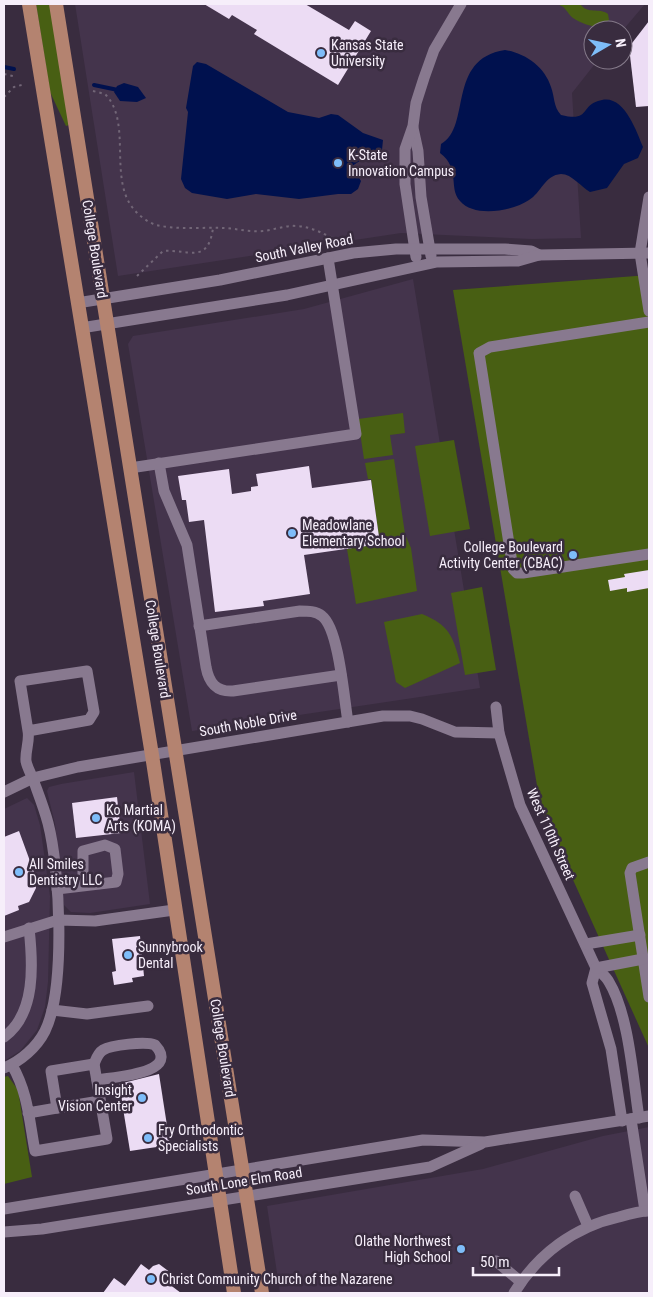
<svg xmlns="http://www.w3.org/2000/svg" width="653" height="1297" font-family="'Roboto Condensed',sans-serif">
  <rect width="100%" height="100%" fill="#392c3f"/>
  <g fill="#44344c">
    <path d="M75,4H645L623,30H593V60H598L572,93L581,238L532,239L401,233L118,276Z"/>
    <path d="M413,279L480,688L192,731L128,344L133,336L304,309Z"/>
    <path d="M134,772L150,904L90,913L71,912L64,905L55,824L47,791L49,787L61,784Z"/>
    <path d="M27,798L34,805L40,825L50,896L48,982L45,1007L37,1030L20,1051L4,1061V809Z"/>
    <path d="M649,1127V1293H280L267,1206L483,1169L603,1136Z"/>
  </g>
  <g fill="#485f13">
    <path d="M36,4H50L69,125L66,126L50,92Z"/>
    <path d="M554,4H580C588,15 599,7 608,14L609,20L601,27C592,27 580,23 573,18C565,11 566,5 554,4Z"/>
    <path d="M649,275V1048L541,809L453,290Z"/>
    <path d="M403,413L405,433L390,435L393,455L364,459L358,419Z"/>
    <path d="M454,440L470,529L430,536L415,446Z"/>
    <path d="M394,459L405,534L411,548L417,591L356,604L347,549L380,544L371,479H368L365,463Z"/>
    <path d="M482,587L496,670L465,675L451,593Z"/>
    <path d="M422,614C449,625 453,636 460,663L405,688L396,682L384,622Z"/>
    <path d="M8,1076L18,1090L32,1177L4,1184V1077Z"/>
  </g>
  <g fill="#00114e">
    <path d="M505,50C525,53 545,67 551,87C555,98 553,106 561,115C590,122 580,107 598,101C623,91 636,130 643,147L638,158L624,164L607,188L590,192C581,187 572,174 561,174C545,175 541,193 529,200C513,211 474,218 460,201C448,188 461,169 440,153L441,144C472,127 446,59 505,50Z"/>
    <path d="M197,62L206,64L288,112L319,118L331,114L338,115L363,133L383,140L382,150L369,155L352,166L361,181L358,189L351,194H338L299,199L256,194L227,199L192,193L185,188L181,179L188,112L186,108L193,66Z"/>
    <path d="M124,83L138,87L146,98L137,102L120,101L114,92L117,86Z"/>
  </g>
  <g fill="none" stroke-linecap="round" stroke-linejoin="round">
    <g stroke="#00114e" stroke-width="4">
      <path d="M4,67L14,69"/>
      <path d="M94,85L118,90"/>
    </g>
  </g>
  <g fill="#ecdcf4">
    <path d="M204,4H305L349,30L355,21L371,31L338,85L254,34L257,30L232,15L229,19Z"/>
    <path d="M649,21V106L636,107L629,47Z"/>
    <path d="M309,466L312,488L371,480L380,544L304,555L310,594L263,601L264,606L215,612L204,520L189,522L186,500H182L178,476L229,469L232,494L251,491V487L258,486L256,474Z"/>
    <path d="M649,570V588L627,592V588L610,591L608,580L625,577L624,574Z"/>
    <path d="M117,797L121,833L76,838L72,803Z"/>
    <path d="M19,831L34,872L36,888L29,902L18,906L19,910L4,916V837Z"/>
    <path d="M140,936L144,976L132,978L133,982L114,985L112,972L116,971L112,939Z"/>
    <path d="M159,1074L170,1145L130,1151L119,1084Z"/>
    <path d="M141,1264L149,1270L153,1266L159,1264L171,1273L172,1279L169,1284L181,1293H103L114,1278L125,1286Z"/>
  </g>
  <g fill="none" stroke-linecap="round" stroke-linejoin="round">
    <g stroke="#726677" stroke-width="2" stroke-dasharray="2.5 4" stroke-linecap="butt">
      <path d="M4,74L13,76"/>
      <path d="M93,91L105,94C132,121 109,176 132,207C138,215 147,222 156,225C178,230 203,227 225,228C238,229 250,232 263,231C274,230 285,225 297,226C314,227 327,236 343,243"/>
      <path d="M4,97L14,87L25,84"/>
      <path d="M137,276L163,251C188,249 208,265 213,228"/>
    </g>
    <g stroke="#88798f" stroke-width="11">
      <path d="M413,128L418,151L421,197L431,256"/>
      <path d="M649,197L640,253L649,311"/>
      <path d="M416,257L405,184V149L413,126L416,103L424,78L434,50L461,4"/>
      <path d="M77,303L220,280L353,253L396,249H505L531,251L539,255"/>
      <path d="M649,322L490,347L479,353L513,569L517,573H523L649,554"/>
      <path d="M81,328L287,295L437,262L518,261L539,255L649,253"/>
      <path d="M159,463L164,491L187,545L206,667C209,683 216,692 233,691L341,675"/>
      <path d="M130,468L356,434L328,258"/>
      <path d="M199,626L300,611C308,611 316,611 322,616C339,629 344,699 348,722"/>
      <path d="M496,707L499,733L520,805L596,968C600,972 606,976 609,982C629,1015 633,1079 639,1118"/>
      <path d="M4,792L33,778L78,767L383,716H410L422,719L455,732L499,733"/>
      <path d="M649,862L632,868L630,873L649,997"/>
      <path d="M57,889L116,882L118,874L115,849L105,845L83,851V886"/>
      <path d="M4,937L58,920L95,921L174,910"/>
      <path d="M586,944L640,935"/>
      <path d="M596,968L592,983L611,1049L622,1121"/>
      <path d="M596,968L643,959"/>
      <path d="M52,1010L87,1014L148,1006"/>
      <path d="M4,1037C36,1014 33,964 29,928"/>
      <path d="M94,1064C96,1059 98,1053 103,1050C111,1045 146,1041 155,1045C182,1074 112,1077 97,1080"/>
      <path d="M12,1065C28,1093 29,1119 35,1151L107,1139L94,1064L51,1071L57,1108L28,1113"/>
      <path d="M4,1068C21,1061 37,1047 45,1031C66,988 60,869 48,823C44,808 38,793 33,779C31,774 27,767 26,761C25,751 30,741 28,731L20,681L87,671L94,712L89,720L28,731"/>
      <path d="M57,1108L100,1101"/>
      <path d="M631,1119L645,1211"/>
      <path d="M575,1196L588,1226"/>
      <path d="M4,1209L423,1140L485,1142L649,1116"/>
      <path d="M4,1232L42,1229L430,1167L481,1144"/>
      <path d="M496,1261L521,1282"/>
      <path d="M514,1293C538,1254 574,1227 619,1217C629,1214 639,1211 649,1211"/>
    </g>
    <g stroke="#b48370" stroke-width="14">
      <path d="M29,4L152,755L234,1293"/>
      <path d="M56,4L262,1293"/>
    </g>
  </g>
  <g fill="#7ebdf9" stroke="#392c3f" stroke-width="2">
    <circle cx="321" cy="53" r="5"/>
    <circle cx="338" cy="163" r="5"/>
    <circle cx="292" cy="533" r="5"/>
    <circle cx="573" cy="555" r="5"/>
    <circle cx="96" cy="818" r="5"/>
    <circle cx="19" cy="872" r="5"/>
    <circle cx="128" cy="955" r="5"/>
    <circle cx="142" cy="1098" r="5"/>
    <circle cx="148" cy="1138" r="5"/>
    <circle cx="461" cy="1249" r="5"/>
    <circle cx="151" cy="1279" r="5"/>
  </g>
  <g text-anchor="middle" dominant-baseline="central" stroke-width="5" stroke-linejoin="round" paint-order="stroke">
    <g font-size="14" fill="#f6eefa" stroke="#392c3f" text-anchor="start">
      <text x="331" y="45">Kansas State<tspan x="331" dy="16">University</tspan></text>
      <text x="348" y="155">K-State<tspan x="348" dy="16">Innovation Campus</tspan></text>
      <text x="302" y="525">Meadowlane<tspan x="302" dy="16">Elementary School</tspan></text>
      <text x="563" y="547" text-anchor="end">College Boulevard<tspan x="563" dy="16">Activity Center (CBAC)</tspan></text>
      <text x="106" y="810">Ko Martial<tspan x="106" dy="16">Arts (KOMA)</tspan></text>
      <text x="29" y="864">All Smiles<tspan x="29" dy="16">Dentistry LLC</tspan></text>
      <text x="138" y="947">Sunnybrook<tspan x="138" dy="16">Dental</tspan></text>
      <text x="132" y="1090" text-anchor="end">Insight<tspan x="132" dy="16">Vision Center</tspan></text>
      <text x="158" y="1130">Fry Orthodontic<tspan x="158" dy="16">Specialists</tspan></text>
      <text x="451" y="1241" text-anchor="end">Olathe Northwest<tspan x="451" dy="16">High School</tspan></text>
      <text x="161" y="1279">Christ Community Church of the Nazarene</text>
    </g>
    <g font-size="14" fill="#f6eefa" stroke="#392c3f">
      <text transform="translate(304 248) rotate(-11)">South Valley Road</text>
      <text transform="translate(95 249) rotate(81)">College Boulevard</text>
      <text transform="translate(158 649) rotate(81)">College Boulevard</text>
      <text transform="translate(248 723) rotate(-10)">South Noble Drive</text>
      <text transform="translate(551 834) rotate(66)">West 110th Street</text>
      <text transform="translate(223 1048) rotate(81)">College Boulevard</text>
      <text transform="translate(244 1181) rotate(-9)">South Lone Elm Road</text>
    </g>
  </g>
  <rect width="653" height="1297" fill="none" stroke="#f6eefa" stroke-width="10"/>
  <g transform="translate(608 45) rotate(81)"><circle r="24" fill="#392c3f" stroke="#857a8a"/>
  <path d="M0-4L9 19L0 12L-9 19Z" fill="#7ebdf9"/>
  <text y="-8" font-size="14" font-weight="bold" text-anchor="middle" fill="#f6eefa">N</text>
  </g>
  <path d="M473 1267v8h86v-8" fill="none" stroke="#f6eefa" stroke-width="2.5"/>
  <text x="480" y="1267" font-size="15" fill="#f6eefa" stroke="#392c3f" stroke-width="4" paint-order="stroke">50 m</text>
</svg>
